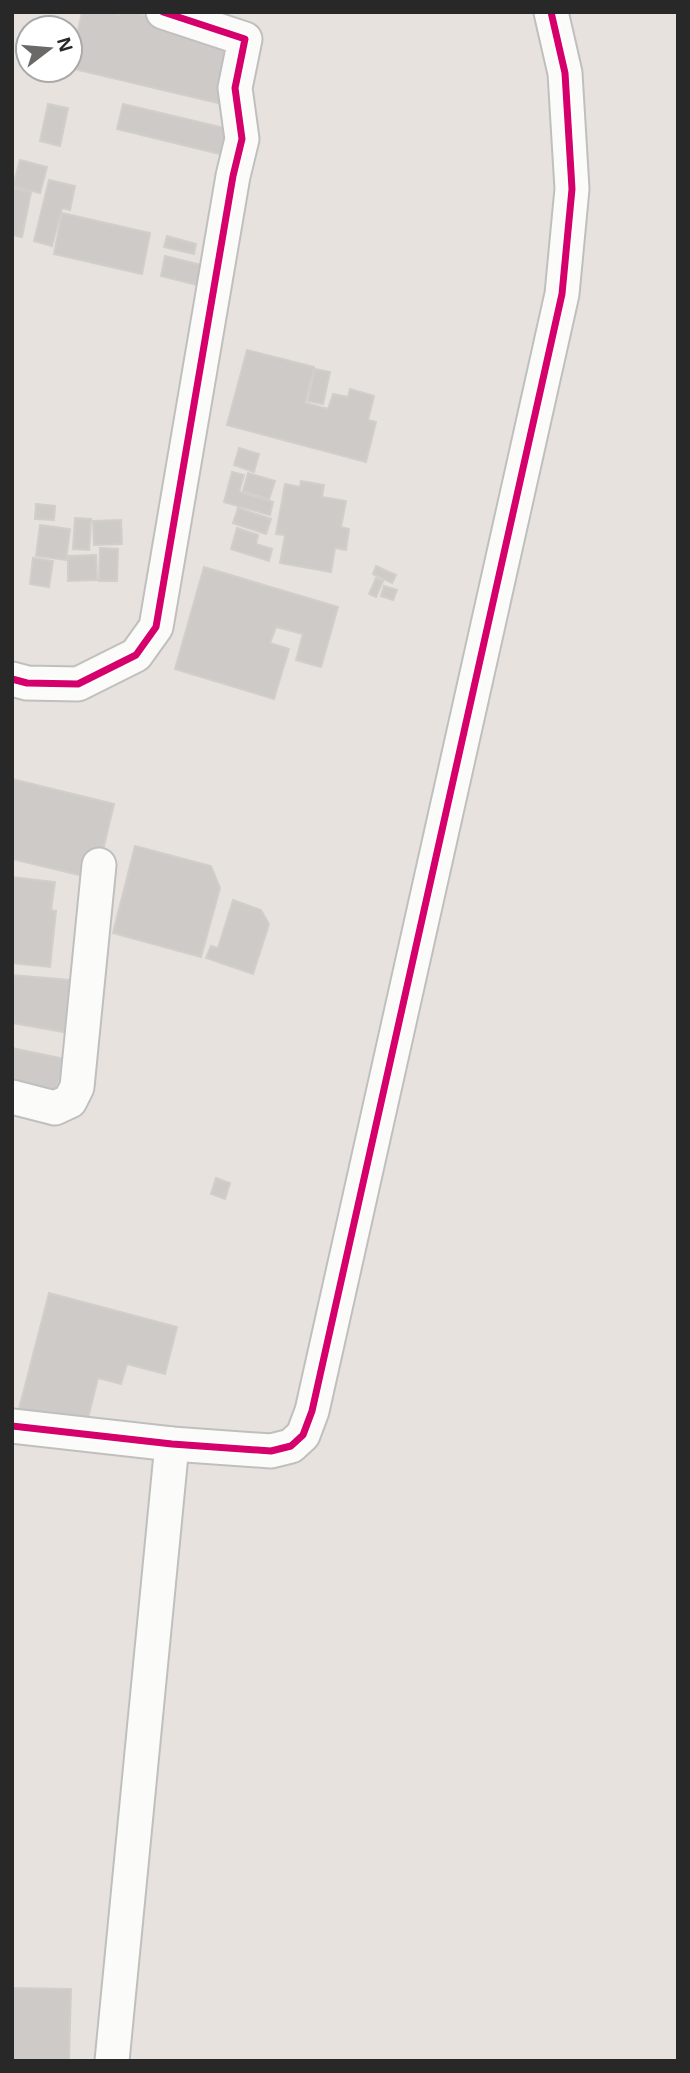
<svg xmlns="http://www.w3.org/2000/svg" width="690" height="2073" font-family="Arial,sans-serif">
  <rect width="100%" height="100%" fill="#e7e2dd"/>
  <g fill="#cecac7" stroke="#d2cec9" stroke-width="2">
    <path d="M82,12H107L120,15L121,12H130L237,38L222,104L70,68Z"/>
    <path d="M48,104L68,108L60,146L40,141Z"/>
    <path d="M123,104L237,131L232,157L117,129Z"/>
    <path d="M20,160L47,167L40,193L13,186Z"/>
    <path d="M49,180L75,186L70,210L62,208L52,246L34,241Z"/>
    <path d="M12,188L31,192L22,237L12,235Z"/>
    <path d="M62,213L150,233L142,274L54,254Z"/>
    <path d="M167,236L196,244L194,254L164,247Z"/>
    <path d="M165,256L201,265L197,285L161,276Z"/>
    <path d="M247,350L314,367L305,403L328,409L333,394L348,397L350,389L374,396L368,420L376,422L366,462L227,425Z"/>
    <path d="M315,369L330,372L323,404L308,401Z"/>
    <path d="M239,448L259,454L254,472L234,465Z"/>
    <path d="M232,472L244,475L239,492L273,502L270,515L224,502Z"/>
    <path d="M248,473L275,481L269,499L243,491Z"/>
    <path d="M301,481L324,485L322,497L346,501L341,527L349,529L346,550L335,548L331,572L280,563L285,535L276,534L285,484L300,487Z"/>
    <path d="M36,504L55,506L54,520L35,519Z"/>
    <path d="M238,508L271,519L266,534L233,523Z"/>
    <path d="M75,518L91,519L89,550L73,549Z"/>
    <path d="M121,520L122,544L94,545L93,521Z"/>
    <path d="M40,525L70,529L66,560L36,556Z"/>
    <path d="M237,528L258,535L256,544L272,549L269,561L231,549Z"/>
    <path d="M100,548L118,549L117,581H99Z"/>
    <path d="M96,555L97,580L68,581V556Z"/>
    <path d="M33,558L53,561L49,587L30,584Z"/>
    <path d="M376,566L396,575L392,583L373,574Z"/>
    <path d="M204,567L338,607L321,667L296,660L303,634L276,627L270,643L289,649L274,699L175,669Z"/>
    <path d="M376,578L383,581L376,597L369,594Z"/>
    <path d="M384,586L397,590L393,600L381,596Z"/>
    <path d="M12,779L114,804L96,879L12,859Z"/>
    <path d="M135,846L211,866L220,888L201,957L113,933Z"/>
    <path d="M12,877L55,882L51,910L56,911L50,967L12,963Z"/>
    <path d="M233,900L261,910L269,924L253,974L206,958L211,946L218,948Z"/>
    <path d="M12,975L81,981L69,1033L12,1023Z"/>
    <path d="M12,1048L65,1059L56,1090L26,1082L24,1094L12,1091Z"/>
    <path d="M216,1178L230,1183L225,1199L211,1194Z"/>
    <path d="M49,1293L177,1327L165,1374L127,1364L121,1384L98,1378L85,1430L18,1413Z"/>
    <path d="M12,1988L71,1989L69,2061H12Z"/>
  </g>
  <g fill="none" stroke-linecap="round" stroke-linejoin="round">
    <g stroke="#c0bfbf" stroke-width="37">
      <g id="minor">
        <path d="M12,679L27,683L78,684L136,655L156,627L233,176L242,139L235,88L245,39L163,12"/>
        <path d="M12,1097L55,1108L70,1101L77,1087L99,865"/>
        <path d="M12,1426L172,1444L271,1451L291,1446L303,1435L312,1411L562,294L572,189L565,73L551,12"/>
        <path d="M112,2061L172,1444"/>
      </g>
    </g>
    <use href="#minor" stroke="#fbfbfa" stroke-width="33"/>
    <g stroke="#fff" stroke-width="11">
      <g id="cycleway">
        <path d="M12,679L27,683L78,684L136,655L156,627L233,176L242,139L235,88L245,39L163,12"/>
        <path d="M12,1426L172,1444L271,1451L291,1446L303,1435L312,1411L562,294L572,189L565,73L551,12"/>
      </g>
    </g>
    <use href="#cycleway" stroke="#d6006c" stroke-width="7"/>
  </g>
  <rect width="690" height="2073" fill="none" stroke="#282828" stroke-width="28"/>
  <g transform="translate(49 49) rotate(74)"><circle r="33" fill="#ffffff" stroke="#a9a9a9" stroke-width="2"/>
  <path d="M0-5L12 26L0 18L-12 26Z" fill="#6b6967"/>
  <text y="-10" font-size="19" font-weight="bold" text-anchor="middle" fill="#282828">N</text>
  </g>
</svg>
